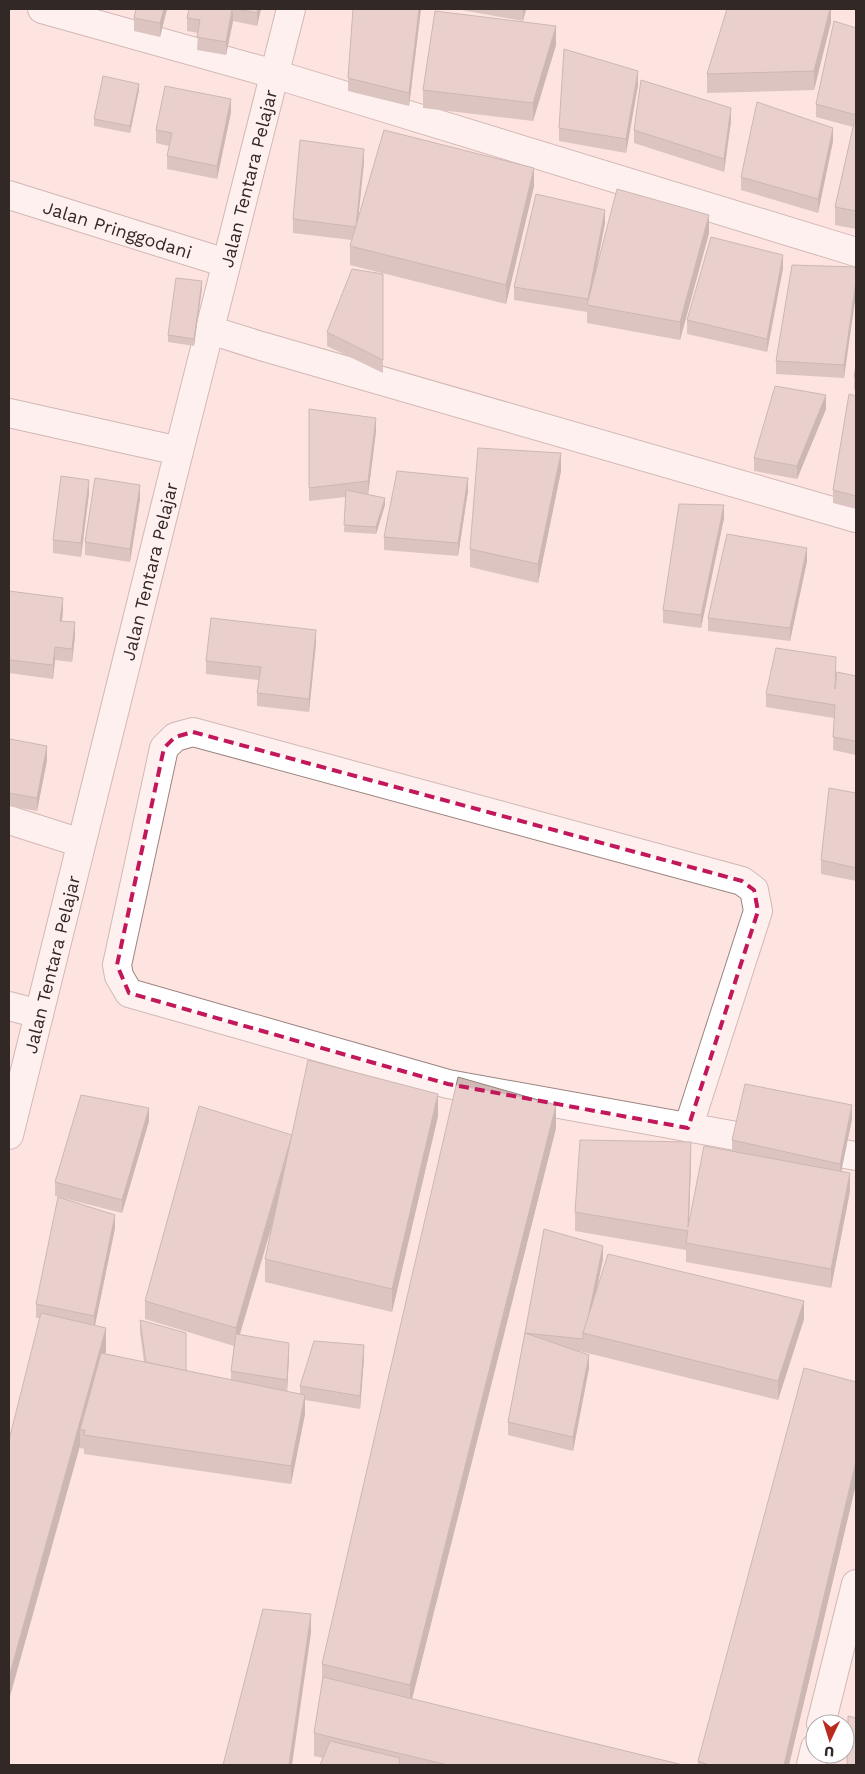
<svg xmlns="http://www.w3.org/2000/svg" width="865" height="1774" font-family="'Work Sans',sans-serif">
  <rect width="100%" height="100%" fill="#fee4e0"/>
  <g fill="none" stroke-linecap="round" stroke-linejoin="round">
    <g stroke="#9b8480" stroke-width="30">
      <g id="street">
        <path d="M42,9L274,74L856,252"/>
        <path id="s1" d="M9,195L226,263"/>
        <path d="M210,330L261,346L856,518"/>
        <path d="M9,413L179,451"/>
        <path d="M9,820L81,843"/>
        <path d="M9,1006L39,1014"/>
        <path d="M688,1128L758,911L754,890L742,881L193,732L175,737L164,748L117,965L119,976L129,993L448,1084L769,1142"/>
        <path id="s2" d="M9,1135L179,451L291,9"/>
        <path d="M809,1148L856,1156"/>
        <path d="M821,1724L856,1584"/>
        <path d="M811,1765L815,1748"/>
      </g>
    </g>
    <use href="#street" stroke="#fff" stroke-width="28"/>
  </g>
  <g fill="#b49e9b">
    <path d="M136,9H167L160,37L134,31V18Z"/>
    <path d="M189,9H261L257,26L233,21L226,55L197,50L198,33L187,31V18Z"/>
    <path d="M353,9H421L409,106L348,91V78Z"/>
    <path d="M456,9H526L523,21Z"/>
    <path d="M831,9V22L814,90L707,93V74Z"/>
    <path d="M856,28V229L835,225V207L853,127L816,117V104Z"/>
    <path d="M556,45L533,121L423,108V90Z"/>
    <path d="M638,85L626,153L559,141V128Z"/>
    <path d="M139,90L130,133L94,126V119Z"/>
    <path d="M231,112L217,179L167,169V156L169,146L156,143V130Z"/>
    <path d="M731,121L724,172L634,143V130Z"/>
    <path d="M833,141L818,213L741,190V177Z"/>
    <path d="M364,162L358,219L534,186L506,304L350,265V246L352,240L293,233V219Z"/>
    <path d="M605,223L595,274L709,233L680,340L587,323V312L514,300V287Z"/>
    <path d="M856,267L844,378L776,374V361Z"/>
    <path d="M783,268L767,352L687,334V320Z"/>
    <path d="M383,274V373L327,346V332Z"/>
    <path d="M202,288L194,346L168,342V335Z"/>
    <path d="M856,365V390H854V377Z"/>
    <path d="M856,396V509L833,503V490Z"/>
    <path d="M309,409L376,431L368,495L385,505L376,534L344,532L346,497L309,501Z"/>
    <path d="M826,409L797,479L754,471V458Z"/>
    <path d="M561,471L538,583L470,567V549Z"/>
    <path d="M468,491L458,556L384,550V537Z"/>
    <path d="M89,493L81,557L53,553V540Z"/>
    <path d="M140,499L130,562L85,555V542Z"/>
    <path d="M724,518L701,628L663,623V610Z"/>
    <path d="M807,561L790,641L708,631V618Z"/>
    <path d="M9,591L63,611L62,621L75,636L72,662L55,660L53,679L9,673Z"/>
    <path d="M316,643L309,712L257,706V693L259,680L206,674V661Z"/>
    <path d="M856,676V755L833,750L834,718L766,707V694L835,687Z"/>
    <path d="M9,743L47,760L37,811L9,806Z"/>
    <path d="M856,793V881L821,874V860Z"/>
    <path d="M438,1116L392,1312L265,1282V1259L275,1215L240,1334L289,1356L287,1392L300,1394V1386L364,1358L360,1409L305,1400V1414L291,1484L84,1454V1449L80,1448L40,1318H36V1304L115,1228L95,1325L106,1351L105,1354L144,1362L140,1333V1320L186,1371L231,1380V1371L234,1346L145,1319V1301L292,1135Z"/>
    <path d="M852,1119L841,1171L850,1191L831,1288L686,1262V1250L575,1231V1212L691,1161L689,1222L732,1151V1140Z"/>
    <path d="M149,1121L122,1213L55,1196V1182Z"/>
    <path d="M556,1128L412,1699L683,1765H320L323,1758L314,1756V1733L322,1684V1664Z"/>
    <path d="M544,1229L603,1259L595,1297L804,1319L778,1400L583,1352L579,1351L589,1368L573,1451L508,1435V1422Z"/>
    <path d="M856,1484L789,1765H698V1761Z"/>
  </g>
  <g fill="#92817e">
    <path d="M164,9H167L160,37V23Z"/>
    <path d="M233,9V21L226,55V42Z"/>
    <path d="M258,9H261L257,26V13Z"/>
    <path d="M419,9H421L409,106V93Z"/>
    <path d="M523,9H526L523,21Z"/>
    <path d="M830,9H831V22L814,90V71Z"/>
    <path d="M556,26V45L533,121V103Z"/>
    <path d="M638,71V85L626,153V139Z"/>
    <path d="M139,84V90L130,133V126Z"/>
    <path d="M231,99V112L217,179V166Z"/>
    <path d="M731,108V121L724,172V159Z"/>
    <path d="M833,128V141L818,213V199Z"/>
    <path d="M364,149V162L356,240V227Z"/>
    <path d="M534,168V186L506,304V285Z"/>
    <path d="M605,210V223L589,305H588V299Z"/>
    <path d="M709,215V233L680,340V322Z"/>
    <path d="M783,255V268L767,352V339Z"/>
    <path d="M202,281V288L194,346V339Z"/>
    <path d="M856,281V294L844,378V365Z"/>
    <path d="M826,395V409L797,479V466Z"/>
    <path d="M376,418V431L368,495V481Z"/>
    <path d="M561,453V471L538,583V564Z"/>
    <path d="M468,478V491L458,556V543Z"/>
    <path d="M89,480V493L81,557V543Z"/>
    <path d="M140,485V499L130,562V549Z"/>
    <path d="M385,498V505L376,534V527Z"/>
    <path d="M724,505V518L701,628V615Z"/>
    <path d="M807,548V561L790,641V628Z"/>
    <path d="M63,598V611L60,634V621Z"/>
    <path d="M75,622V636L72,662V649Z"/>
    <path d="M316,630V643L309,712V699Z"/>
    <path d="M55,647V660L53,679V665Z"/>
    <path d="M47,746V760L37,811V798Z"/>
    <path d="M438,1094V1116L392,1312V1289Z"/>
    <path d="M556,1105V1128L410,1707V1685Z"/>
    <path d="M852,1105V1119L840,1178V1164Z"/>
    <path d="M149,1108V1121L122,1213V1200Z"/>
    <path d="M293,1135V1154L236,1347V1328Z"/>
    <path d="M691,1142V1161L688,1245V1227Z"/>
    <path d="M850,1173V1191L831,1288V1269Z"/>
    <path d="M115,1215V1228L94,1330V1316Z"/>
    <path d="M603,1246V1259L587,1334H584Z"/>
    <path d="M804,1301V1319L778,1400V1381Z"/>
    <path d="M106,1328V1351L84,1430H80V1446L9,1700V1677Z"/>
    <path d="M289,1343V1356L287,1393V1380Z"/>
    <path d="M364,1345V1358L360,1409V1396Z"/>
    <path d="M589,1355V1368L573,1451V1437Z"/>
    <path d="M305,1395V1414L291,1484V1466Z"/>
    <path d="M856,1461V1484L789,1765H784Z"/>
    <path d="M311,1614V1633L292,1765H289Z"/>
  </g>
  <g fill="#d1b8b4" stroke="#92817e">
    <path d="M136,9H164L160,23L134,18Z"/>
    <path d="M189,9H232L226,42L197,37L200,20L187,18Z"/>
    <path d="M237,9H258L257,13Z"/>
    <path d="M353,9H419L409,93L348,78Z"/>
    <path d="M727,9H830L814,71L707,74Z"/>
    <path d="M435,11L556,26L533,103L423,90Z"/>
    <path d="M834,21L856,28V115L816,104Z"/>
    <path d="M564,49L638,71L626,139L559,128Z"/>
    <path d="M103,76L139,84L130,126L94,119Z"/>
    <path d="M641,80L731,108L724,159L634,130Z"/>
    <path d="M165,86L231,99L217,166L167,156L172,133L156,130Z"/>
    <path d="M757,102L833,128L818,199L741,177Z"/>
    <path d="M854,123H856V211L835,207Z"/>
    <path d="M384,130L534,168L506,285L350,246Z"/>
    <path d="M300,140L364,149L356,227L293,219Z"/>
    <path d="M617,189L709,215L680,322L587,305Z"/>
    <path d="M536,194L605,210L588,299L514,287Z"/>
    <path d="M711,237L783,255L767,339L687,320Z"/>
    <path d="M792,265L856,267V281L844,365L776,361Z"/>
    <path d="M352,269L383,274V360L327,332Z"/>
    <path d="M176,278L202,281L194,339L168,335Z"/>
    <path d="M856,365V377H854Z"/>
    <path d="M775,386L826,395L797,466L754,458Z"/>
    <path d="M849,394L856,396V496L833,490Z"/>
    <path d="M309,409L376,418L368,481L309,488Z"/>
    <path d="M478,448L561,453L538,564L470,549Z"/>
    <path d="M397,471L468,478L458,543L384,537Z"/>
    <path d="M61,476L89,480L81,543L53,540Z"/>
    <path d="M95,478L140,485L130,549L85,542Z"/>
    <path d="M346,490L385,498L376,527L344,525Z"/>
    <path d="M679,504L724,505L701,615L663,610Z"/>
    <path d="M727,534L807,548L790,628L708,618Z"/>
    <path d="M9,591L63,598L60,621L75,622L72,649L55,647L53,665L9,660Z"/>
    <path d="M211,618L316,630L309,699L257,693L261,667L206,661Z"/>
    <path d="M776,648L836,657L835,689L837,672L856,676V741L833,737L835,705L766,694Z"/>
    <path d="M10,739L47,746L37,798L9,793V743Z"/>
    <path d="M829,788L856,793V868L821,860Z"/>
    <path d="M308,1060L438,1094L392,1289L265,1259Z"/>
    <path d="M458,1077L556,1105L410,1685L322,1664Z"/>
    <path d="M745,1084L852,1105L840,1164L732,1140Z"/>
    <path d="M81,1095L149,1108L122,1200L55,1182Z"/>
    <path d="M199,1106L292,1135L236,1328L145,1301Z"/>
    <path d="M580,1140L691,1142L688,1227L704,1146L850,1173L831,1269L686,1243L688,1231L575,1212Z"/>
    <path d="M58,1197L115,1215L94,1316L36,1304Z"/>
    <path d="M544,1229L603,1246L587,1323L583,1333V1339L525,1333Z"/>
    <path d="M608,1254L804,1301L778,1381L583,1333Z"/>
    <path d="M41,1313L106,1328L9,1677V1440Z"/>
    <path d="M140,1320L186,1333V1371L146,1362Z"/>
    <path d="M525,1333L589,1355L573,1437L508,1422Z"/>
    <path d="M236,1334L289,1343L287,1380L231,1371Z"/>
    <path d="M314,1341L364,1345L360,1396L300,1386Z"/>
    <path d="M101,1353L305,1395L291,1466L84,1435L85,1430H80Z"/>
    <path d="M804,1368L856,1382V1461L784,1765H709L698,1761Z"/>
    <path d="M263,1609L311,1614L289,1765H223Z"/>
    <path d="M323,1677L683,1765H448L314,1733Z"/>
    <path d="M848,1716L856,1718V1765H847Z"/>
    <path d="M330,1741L400,1758L399,1765H320Z"/>
  </g>
  <path d="M0 0H865V1774H0ZM193,732L742,881L754,890L758,911L688,1128L448,1084L129,993L117,965L164,748L175,737Z" fill="#fee4e0" fill-opacity=".55" fill-rule="evenodd"/>
  <path fill="none" stroke="#c2185b" stroke-width="4" stroke-dasharray="10 6" stroke-linejoin="round" d="M193,732L742,881L754,890L758,911L688,1128L448,1084L129,993L117,965L164,748L175,737Z"/>
  <g text-anchor="middle" dominant-baseline="central" stroke-width="4.5" stroke-linejoin="round" paint-order="stroke">
    <g font-size="18" fill="#322927" stroke="#fff">
      <text stroke="none"><textPath href="#s2" startOffset="986">Jalan Tentara Pelajar</textPath></text>
      <text stroke="none"><textPath href="#s1" startOffset="114">Jalan Pringgodani</textPath></text>
      <text stroke="none"><textPath href="#s2" startOffset="581">Jalan Tentara Pelajar</textPath></text>
      <text stroke="none"><textPath href="#s2" startOffset="176">Jalan Tentara Pelajar</textPath></text>
    </g>
  </g>
  <rect width="865" height="1774" fill="none" stroke="#322927" stroke-width="20"/>
  <g transform="translate(830 1739) rotate(184)"><circle r="24" fill="#ffffff" stroke="#ada9a9"/>
  <path d="M0-4L9 19L0 12L-9 19Z" fill="#b92b1e"/>
  <text y="-8" font-size="14" font-weight="bold" text-anchor="middle" fill="#322927">U</text>
  </g>
</svg>
